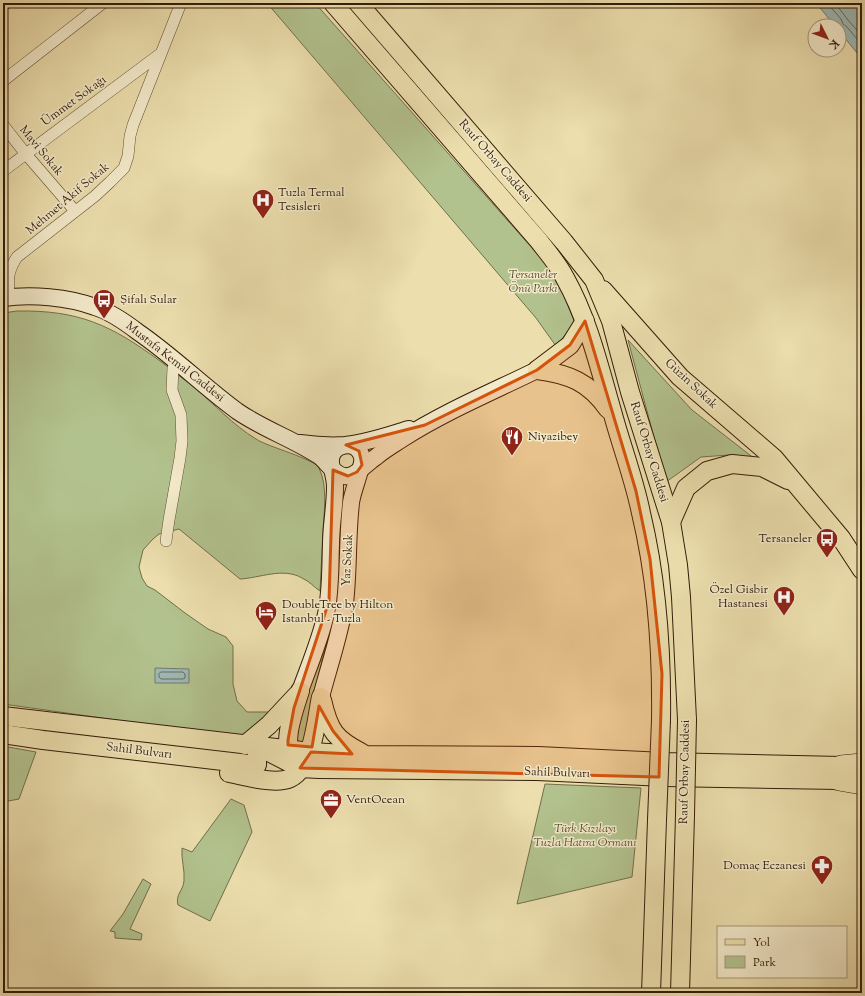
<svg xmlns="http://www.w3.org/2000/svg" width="865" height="996" font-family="'Sorts Mill Goudy',serif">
  <rect width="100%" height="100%" fill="#ecdead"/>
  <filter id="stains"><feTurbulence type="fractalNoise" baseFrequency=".005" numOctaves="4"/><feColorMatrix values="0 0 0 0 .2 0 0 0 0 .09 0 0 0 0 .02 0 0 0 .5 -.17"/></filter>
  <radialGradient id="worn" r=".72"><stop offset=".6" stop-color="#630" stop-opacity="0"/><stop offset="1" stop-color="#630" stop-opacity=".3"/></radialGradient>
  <g fill="#b2c28e" stroke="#726e4b">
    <path d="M267,3H315L555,274L575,323L556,346L536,318Z"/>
    <path d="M17,311C79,310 111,325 160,361C171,370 183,378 194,387C214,404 233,425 256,439C268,447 315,459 319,468C328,487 324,510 323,531C322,551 321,571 320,591C314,587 309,581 302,578C283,567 260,578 240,579L179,529L159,534L153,539L143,550L139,567L142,578L147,586L155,590L185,613L208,629L226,637L233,646V684L237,701L247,712H271L245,736H229L3,704V313Z"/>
    <path d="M628,340L692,410L755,459L729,455L701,457L666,482Z"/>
    <path d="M325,649L314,691L305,742L296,741L304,704Z"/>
    <path d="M3,746L36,752L19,799L3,802Z"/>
    <path d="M545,784L641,788L632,877L517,904Z"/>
    <path d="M231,799L244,805L252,832L210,921L178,905C175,895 183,891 184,881C185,869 181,860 182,848L192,852Z"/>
    <path d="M143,879L151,884L130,929L142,934L141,940L115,938V932L110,931L123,914Z"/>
  </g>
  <g fill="#9eb9b6" stroke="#737a70">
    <path d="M816,3H862V59L839,31V26H835Z"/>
    <path d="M155,668L189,669V683H155Z"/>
  </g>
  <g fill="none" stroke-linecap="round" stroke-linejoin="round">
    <g stroke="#686a5f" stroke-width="1">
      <path d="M827,3L841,19L843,24L847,27L862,45"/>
      <path d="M835,3L848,20L862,36"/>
      <path d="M161,672H183L185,674V678L183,679H161L159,677V674Z"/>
    </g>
    <g stroke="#614c31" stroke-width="12">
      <g id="street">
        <path d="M3,6L7,3"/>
        <path d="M3,81L103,3"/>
        <path d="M3,125L25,153L75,211"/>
        <path d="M3,171L160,54"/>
        <path d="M9,297C8,280 7,272 17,257L95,196L110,182L124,168L128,156L130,136L133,125L181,3"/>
        <path d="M166,541L169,520L180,458L182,441L181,415L172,390L173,368"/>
      </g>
    </g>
    <g stroke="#331b08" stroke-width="18">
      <g id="secondary">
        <path d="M3,298C31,294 68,297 95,307C111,312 125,322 138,332C173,356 203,386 237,411C263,429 293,439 319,456C328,463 336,478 348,476C357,475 368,462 376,457C384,450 393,445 402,439C444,412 492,392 537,370"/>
        <path d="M300,443C315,445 330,446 345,445C367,443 388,435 409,429"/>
        <path d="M300,691C309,666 320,640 326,614C331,591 330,567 331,544C331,525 335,506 335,487C335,478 332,471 331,463C329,444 357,438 362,457C364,464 352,492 351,503C347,537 349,570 345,603C340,635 329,666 321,697"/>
      </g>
    </g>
    <g stroke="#331b08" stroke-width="20">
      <g id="primary">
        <path d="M333,3L539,241C548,253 558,264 565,278C588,319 599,366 612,411C621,445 634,478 641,513C657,580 662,651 661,720"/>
        <path d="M358,3L564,242L594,280L611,321L630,392L671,522L678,565L681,597L687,720"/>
        <path d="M603,290L680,377L774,458L841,538L862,570"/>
        <path d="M537,370C569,374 589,382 608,409"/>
        <path d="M537,370L570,345L585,321"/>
        <path d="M671,522L686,488L707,471L732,464L762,467L788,480"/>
        <path d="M322,700C329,731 335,739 362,753"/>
        <path d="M3,716L310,752L365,755L538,756L665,762L841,766"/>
        <path d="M3,734L43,740L257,765V746L300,768L319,769L537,771L665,777L839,780"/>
        <path d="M245,745L269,725L297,695"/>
        <path d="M293,760C281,743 294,710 300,691"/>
        <path d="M229,773C244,776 268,783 284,780C313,775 316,720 321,697"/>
        <path d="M651,993L657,820"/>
        <path d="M680,993L685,815"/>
      </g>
    </g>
    <g stroke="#331b08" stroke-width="22">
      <g id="highway">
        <path d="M841,766L862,764"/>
        <path d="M839,780L862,784"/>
      </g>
    </g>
    <use href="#street" stroke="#f3eaca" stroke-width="11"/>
    <use href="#secondary" stroke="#f3eaca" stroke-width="16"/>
    <use href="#primary" stroke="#ecdead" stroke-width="18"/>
    <use href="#highway" stroke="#ecdead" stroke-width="21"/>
    <g stroke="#331b08" stroke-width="20" stroke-linecap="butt">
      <g id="primary-bridge">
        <path d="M685,815L687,720"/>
        <path d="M657,820L661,720"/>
      </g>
    </g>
    <use href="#primary-bridge" stroke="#ecdead" stroke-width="18"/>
  </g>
  <path fill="#d6530c" fill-opacity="0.2" stroke="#d6530c" stroke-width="3" stroke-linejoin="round" d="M585,321L636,491L650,559L662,674L659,777L300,768L311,752L352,754L333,731L319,706L312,747L288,745V740L294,708L329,601L333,470L348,476L357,472L362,465L359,451L346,445L425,425L537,370L570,345Z"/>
  <defs>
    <g id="hospital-pin" transform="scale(1.15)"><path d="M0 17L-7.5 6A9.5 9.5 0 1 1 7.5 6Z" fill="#8f2418" stroke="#f3eaca"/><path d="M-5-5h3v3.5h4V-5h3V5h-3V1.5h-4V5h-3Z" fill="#fff"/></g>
    <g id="bus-pin" transform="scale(1.15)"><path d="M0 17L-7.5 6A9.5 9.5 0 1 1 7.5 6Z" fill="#8f2418" stroke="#f3eaca"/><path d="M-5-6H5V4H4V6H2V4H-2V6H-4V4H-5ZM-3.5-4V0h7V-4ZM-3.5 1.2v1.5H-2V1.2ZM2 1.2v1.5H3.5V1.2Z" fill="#fff"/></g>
    <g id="restaurant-pin" transform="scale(1.15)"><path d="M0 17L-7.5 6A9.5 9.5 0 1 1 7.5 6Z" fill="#8f2418" stroke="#f3eaca"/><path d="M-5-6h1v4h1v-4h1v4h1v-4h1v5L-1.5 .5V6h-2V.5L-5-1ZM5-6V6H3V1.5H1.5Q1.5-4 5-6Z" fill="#fff"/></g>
    <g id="hotel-pin" transform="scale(1.15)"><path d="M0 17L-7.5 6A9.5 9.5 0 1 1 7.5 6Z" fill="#8f2418" stroke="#f3eaca"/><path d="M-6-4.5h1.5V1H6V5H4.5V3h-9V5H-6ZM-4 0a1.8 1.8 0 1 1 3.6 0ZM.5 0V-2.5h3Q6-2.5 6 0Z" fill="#fff"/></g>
    <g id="office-pin" transform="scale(1.15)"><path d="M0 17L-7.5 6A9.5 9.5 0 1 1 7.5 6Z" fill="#8f2418" stroke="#f3eaca"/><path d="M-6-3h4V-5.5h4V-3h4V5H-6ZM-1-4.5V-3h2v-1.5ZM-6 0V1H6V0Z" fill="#fff"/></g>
    <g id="pharmacy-pin" transform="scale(1.15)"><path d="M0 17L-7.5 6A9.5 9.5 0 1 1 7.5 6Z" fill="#8f2418" stroke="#f3eaca"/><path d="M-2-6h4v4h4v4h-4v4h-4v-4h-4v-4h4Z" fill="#fff"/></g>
  </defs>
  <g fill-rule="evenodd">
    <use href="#hospital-pin" x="263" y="200"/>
    <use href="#bus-pin" x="104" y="300"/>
    <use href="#restaurant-pin" x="512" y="437"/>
    <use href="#bus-pin" x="827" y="539"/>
    <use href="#hospital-pin" x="784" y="597"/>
    <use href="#hotel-pin" x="266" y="612"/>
    <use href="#office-pin" x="331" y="800"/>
    <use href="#pharmacy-pin" x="822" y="866"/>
  </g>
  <g text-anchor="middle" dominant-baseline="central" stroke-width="3" stroke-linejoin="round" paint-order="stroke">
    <g font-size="12" fill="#331b08" stroke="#f3eaca">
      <text transform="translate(74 101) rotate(-36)">Ümmet Sokağı</text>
      <text transform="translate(41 151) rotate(50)">Mavi Sokak</text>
      <text transform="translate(495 161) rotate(49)">Rauf Orbay Caddesi</text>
      <text transform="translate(68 199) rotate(-40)">Mehmet Akif Sokak</text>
      <text transform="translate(175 362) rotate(38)">Mustafa Kemal Caddesi</text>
      <text transform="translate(691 384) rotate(43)">Güzin Sokak</text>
      <text transform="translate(649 452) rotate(73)">Rauf Orbay Caddesi</text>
      <text transform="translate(348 560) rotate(-87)">Yaz Sokak</text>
      <text transform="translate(139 751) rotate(7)">Sahil Bulvarı</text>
      <text transform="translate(685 772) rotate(-89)">Rauf Orbay Caddesi</text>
      <text transform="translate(557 773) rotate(2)">Sahil Bulvarı</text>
    </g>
    <g font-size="12" fill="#331b08" stroke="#f3eaca" text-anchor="start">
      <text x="278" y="193">Tuzla Termal<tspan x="278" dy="14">Tesisleri</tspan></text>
      <text x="120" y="300">Şifalı Sular</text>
      <text x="528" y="437">Niyazibey</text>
      <text x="812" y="539" text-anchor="end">Tersaneler</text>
      <text x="768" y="590" text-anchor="end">Özel Gisbir<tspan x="768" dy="14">Hastanesi</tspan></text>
      <text x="282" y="605">DoubleTree by Hilton<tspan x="282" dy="14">Istanbul - Tuzla</tspan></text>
      <text x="346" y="800">VentOcean</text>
      <text x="806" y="866" text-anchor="end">Domaç Eczanesi</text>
    </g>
    <g font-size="12" font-style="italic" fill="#594d30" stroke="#f3eaca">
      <text x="533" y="275">Tersaneler<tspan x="533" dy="14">Önü Parkı</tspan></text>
      <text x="585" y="829">Türk Kızılayı<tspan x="585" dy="14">Tuzla Hatıra Ormanı</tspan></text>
    </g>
  </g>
  <rect width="865" height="996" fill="none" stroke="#ecdead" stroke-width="16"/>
  <rect x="4" y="4" width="857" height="988" fill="none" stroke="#331b08" stroke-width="2"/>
  <rect x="8" y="8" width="849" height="980" fill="none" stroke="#331b08"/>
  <rect x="717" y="926" width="130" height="52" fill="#f3eaca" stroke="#a6977c"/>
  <rect x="725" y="939" width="20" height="6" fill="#ecdead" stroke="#a6977c"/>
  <text x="753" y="946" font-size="12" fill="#331b08">Yol</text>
  <rect x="725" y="956" width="20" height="12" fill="#b2c28e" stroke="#a6977c"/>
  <text x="753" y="966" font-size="12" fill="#331b08">Park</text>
  <g transform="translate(827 38) rotate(132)"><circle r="19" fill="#f3eaca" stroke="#a6977c"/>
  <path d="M0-3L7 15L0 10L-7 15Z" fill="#8f2418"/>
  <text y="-6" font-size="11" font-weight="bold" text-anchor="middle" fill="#331b08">K</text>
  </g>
  <rect width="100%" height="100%" filter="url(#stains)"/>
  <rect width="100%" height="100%" fill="url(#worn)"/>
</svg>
